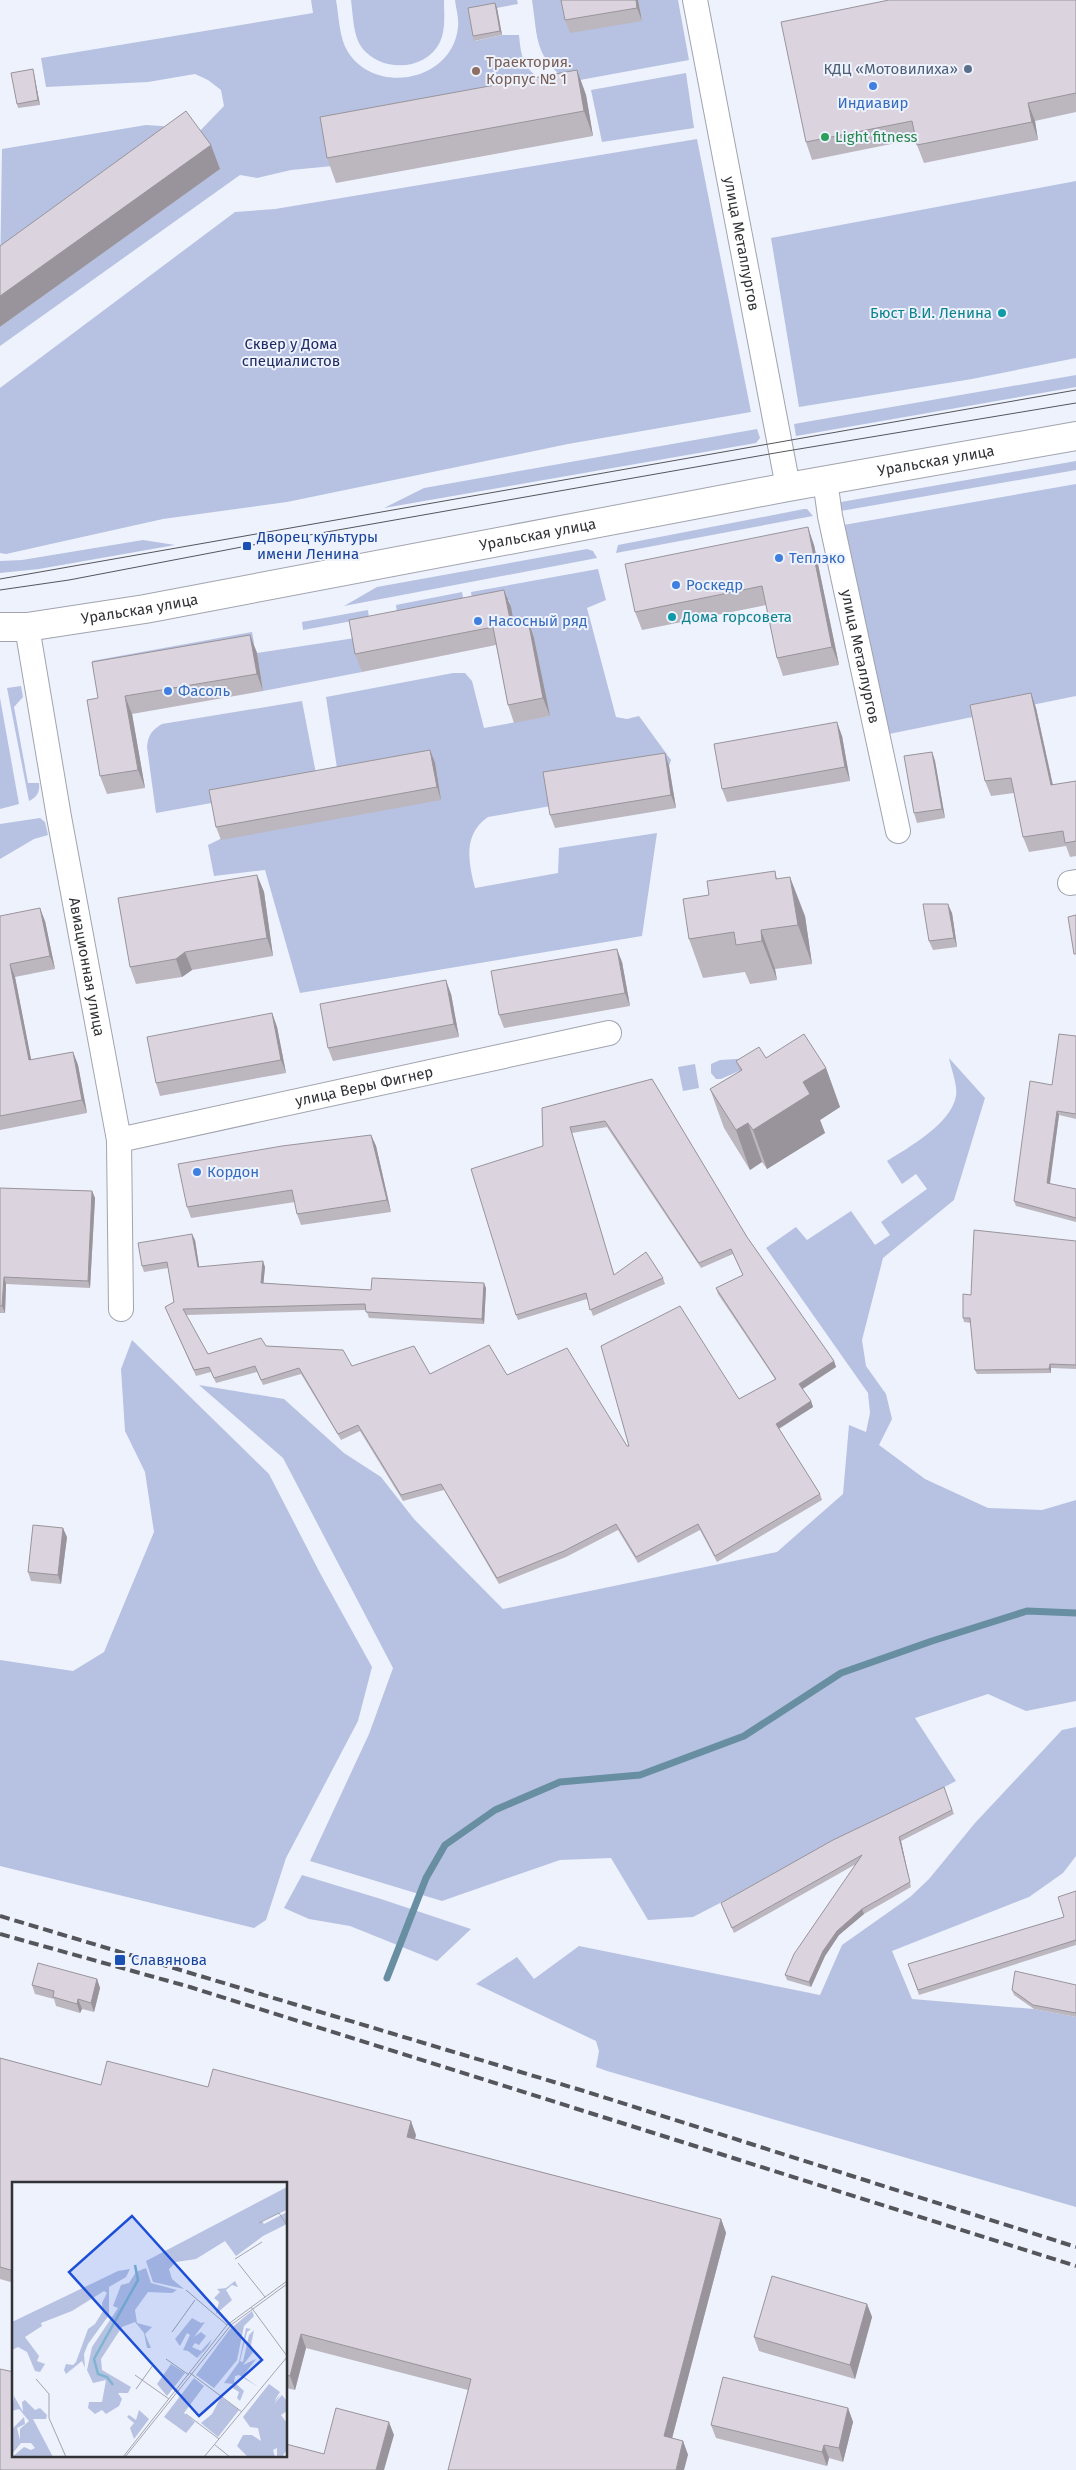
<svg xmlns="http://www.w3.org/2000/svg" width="1076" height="2470" font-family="'Fira Sans',sans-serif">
  <rect width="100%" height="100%" fill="#eef2fd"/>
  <g fill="#b7c2e2">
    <path d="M311,0H336C339,16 339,38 348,52C376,96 453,81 458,27C459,18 456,9 455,0H517L518,4L469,13L475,41L502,35H519C521,56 523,68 541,79L333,166L291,170L257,178L240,175L0,346V327L219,169L0,277L2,149L146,125L162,126L195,136L224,106L221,90L208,80L195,74L148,82L46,87L41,58L313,13Z"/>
    <path d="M351,0H444C444,13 446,29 440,42C426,71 382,73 362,48C353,36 353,15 351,0Z"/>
    <path d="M532,0H564L642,21L638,0H678L689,60L569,82C534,56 538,40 532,0Z"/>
    <path d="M686,73L694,128L602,142L591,90Z"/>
    <path d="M697,139L751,412L568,444L287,502L163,519L6,554L0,553V388L235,212L275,209Z"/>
    <path d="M1076,181V358L972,379L799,407L771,238Z"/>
    <path d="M1076,375V387L796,436L794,424Z"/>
    <path d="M757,429L760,438L756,443L384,508L424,488Z"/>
    <path d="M1076,461V470L835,512L837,504L841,502Z"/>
    <path d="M1076,484V696L889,734L878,717L838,526Z"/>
    <path d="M804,509H807L813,516L616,553L618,545Z"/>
    <path d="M143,540L175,545L39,569L0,573V561L22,560Z"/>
    <path d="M587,549L593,551L597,558L344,606L377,587Z"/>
    <path d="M598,569L606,600L587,608L616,717L627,719L639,716L671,760L669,766L551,806L488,817C463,834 468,862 475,888L558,873L559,848L657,833L642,936L300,993L265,870L214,876L208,845L339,781L326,697L453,673H465L472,681L484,728L549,716L534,638L517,641L509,600L473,606L471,592Z"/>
    <path d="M462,592L465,608L398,621L396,605Z"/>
    <path d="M368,610L369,618L303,630L302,622Z"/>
    <path d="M252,632L254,643L94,671L92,661Z"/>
    <path d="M355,638L362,672L263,691L257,653Z"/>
    <path d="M21,686L23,697L14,707L28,783H39C40,792 37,797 29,801L7,688Z"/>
    <path d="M0,698L19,804L0,809Z"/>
    <path d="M302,701L318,784L156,813L147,747C148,735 152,730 162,724Z"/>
    <path d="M40,818L45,822L48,835L34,839L0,859V824Z"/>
    <path d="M770,1057L721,1079H716L711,1073V1064L720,1060Z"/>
    <path d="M949,1058L985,1098L954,1200L883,1258L862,1340L866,1366L886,1394L892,1419L879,1445L925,1479L988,1508L1042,1510L1076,1500V1701L1026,1711L988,1694L915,1718L956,1781L693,1917L648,1920L611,1858L560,1860L442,1901L310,1861L369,1734L393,1668L283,1458L199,1385L284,1399L344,1453L381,1477L414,1519L503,1609L777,1552L843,1494L849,1425L866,1432L870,1413L868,1393L766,1248L796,1227L807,1240L851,1211L875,1245L890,1235L881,1222L927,1189L916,1174L902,1184L887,1161C909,1147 951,1124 956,1096C958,1086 951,1069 949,1058Z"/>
    <path d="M695,1064L699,1088L683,1091L678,1067Z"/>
    <path d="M132,1340L269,1474L320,1573L372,1667L358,1721L286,1858L266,1920L254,1928L0,1866V1660L73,1671L104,1652L154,1532L145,1472L125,1431L121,1369Z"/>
    <path d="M1076,1727V1856L1063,1873L1029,1897L892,1951L912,1999L1034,2009L1076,2017V2207L607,2071L596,2067L599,2051L596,2041L476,1984L517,1957L534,1979L579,1946L820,1995L842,1945L910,1897L929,1879L975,1823L1062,1730Z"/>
    <path d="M302,1875L381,1899L471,1929L437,1961L350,1926L309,1919L284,1908Z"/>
  </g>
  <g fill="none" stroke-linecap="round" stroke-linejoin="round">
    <path stroke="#688ea2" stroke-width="7" d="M387,1978L426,1878L445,1845L495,1810L560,1782L640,1775L744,1736L841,1673L932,1641L1027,1611L1076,1613"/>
    <g stroke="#a1a4ae" stroke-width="26">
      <g id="minor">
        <path id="s1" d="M695,0L788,487"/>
        <path id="s2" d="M825,480L830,516L898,831"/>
        <path id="s3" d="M27,627L59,817L119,1140L121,1309"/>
        <path d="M1070,883L1076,882"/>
        <path id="s4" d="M119,1140L609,1033"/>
      </g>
    </g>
    <g stroke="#a1a4ae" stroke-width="30">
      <g id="primary">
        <path id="s5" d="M0,627H27L145,609L788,487L1076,436"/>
      </g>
    </g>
    <use href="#minor" stroke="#fff" stroke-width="24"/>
    <use href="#primary" stroke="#fff" stroke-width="28"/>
    <g stroke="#54565b" stroke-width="1">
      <path d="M0,579L1076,390"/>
      <path d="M0,590L69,580L247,546L781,452L1076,403"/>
    </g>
    <g stroke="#54565b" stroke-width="4" stroke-dasharray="10 5" stroke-linecap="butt">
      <path d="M0,1916L584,2091L1076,2247"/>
      <path d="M0,1934L190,1987L1076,2266"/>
    </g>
  </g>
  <g fill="#bcb6bf">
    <path d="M638,0L642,21L570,33L565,20Z"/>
    <path d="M1076,0V112L1035,121L1038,140L924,163L917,145L916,139L812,160L806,142Z"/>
    <path d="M495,3L497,8L502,35L474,41L473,36Z"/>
    <path d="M33,69L34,74L40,105L18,108L17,104Z"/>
    <path d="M577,70L586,95L593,136L336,183L327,158Z"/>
    <path d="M814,545L839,665L783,676L777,658L766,605L642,630L635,612Z"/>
    <path d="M511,607L514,623L528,620L534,638L550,716L514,723L508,705L496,645L362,672L355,654Z"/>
    <path d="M250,635L257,653L263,691L132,714L145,788L107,794L100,776L98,698Z"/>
    <path d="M1031,693L1036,708L1053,785L1076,781V856L1070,857L1066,846L1029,852L1023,837L1014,793L991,796L985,781Z"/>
    <path d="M842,736L850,781L727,802L722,789Z"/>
    <path d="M430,750L435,763L441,800L221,840L216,827Z"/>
    <path d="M932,752L935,761L945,818L917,823L914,813Z"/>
    <path d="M669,766L676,808L555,828L550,815Z"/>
    <path d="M775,871L777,879L805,916L812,964L775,969L777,980L750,984L745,972L703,978L689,939L709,895Z"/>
    <path d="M257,875L264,892L273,956L192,970L182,977L136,984L130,967Z"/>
    <path d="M952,913L957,947L933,950L929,941Z"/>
    <path d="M0,916L45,921L55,969L15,977L31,1060L73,1052L78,1065L87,1113L0,1130Z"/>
    <path d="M622,962L630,1006L504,1028L499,1015Z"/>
    <path d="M451,994L459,1037L333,1061L328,1048Z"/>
    <path d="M272,1013L277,1027L286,1073L160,1096L156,1083Z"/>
    <path d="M1076,1036V1119L1059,1115L1050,1184L1076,1189V1222L1016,1206L1014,1201Z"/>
    <path d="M766,1058L826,1068L840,1107L820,1120L825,1133L767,1169L762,1162L750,1170L724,1128L710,1089L740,1071L736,1061Z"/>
    <path d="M652,1079L747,1237L834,1361L836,1367L802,1389L811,1401L813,1407L779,1429L820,1494L822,1500L717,1562L700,1530L638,1563L618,1530L566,1557L499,1584L444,1490L403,1501L360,1431L341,1440L301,1374L263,1385L257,1372L216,1383L211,1372L196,1376L165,1307L174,1302L168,1268L144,1272L142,1266L195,1240L199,1267H265L263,1283L371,1290L486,1288L484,1324L369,1318L366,1310L186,1315L208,1354L266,1346L352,1366L430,1374L507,1375L627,1446L739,1399L775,1379L718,1294L716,1288L743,1275L733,1254L701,1268L607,1127L572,1133L614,1275L663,1278L665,1284L593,1316L587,1299L518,1320L516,1315L543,1146L542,1108Z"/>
    <path d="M371,1135L376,1146L391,1212L301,1225L297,1214L295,1202L191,1218L187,1207Z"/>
    <path d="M0,1188L92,1191L95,1198L90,1288L6,1284L5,1313H0Z"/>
    <path d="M1076,1241V1369L1051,1368V1373L977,1374L975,1370L971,1323L964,1322L963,1318L971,1295Z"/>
    <path d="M67,1537L61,1584L31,1581L28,1572Z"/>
    <path d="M944,1787L954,1814L901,1841L911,1887L864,1914L839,1935L825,1956L811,1987L787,1980L785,1975L856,1864L734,1933L723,1908Z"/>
    <path d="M1076,1891V1945L919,1995L908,1964L1064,1917Z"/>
    <path d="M97,1979L100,1988L94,2012L82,2009L80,2013L56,2006L54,1999L35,1994L32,1985Z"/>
    <path d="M1076,1985V2017L1034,2009L1014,1995L1012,1990Z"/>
    <path d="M0,2058L101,2085L208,2087L416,2135L415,2139L721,2219L726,2233L672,2438L683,2441L688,2455L468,2390L306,2348L295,2390L286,2388V2184H14V2283L0,2279Z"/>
    <path d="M867,2304L872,2317L855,2379L759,2351L754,2337Z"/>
    <path d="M848,2408L853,2422L843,2462L829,2458L827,2466L716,2438L711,2425Z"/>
  </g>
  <g fill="#99949b">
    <path d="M636,0H638L642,21L637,8Z"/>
    <path d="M495,3L497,8L502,35L500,31Z"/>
    <path d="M33,69L34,74L40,105L38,100Z"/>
    <path d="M577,70L586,95L593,136L584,111Z"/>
    <path d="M1028,103L1035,121L1038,140L1032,122Z"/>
    <path d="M211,145L220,169L0,327V296Z"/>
    <path d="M808,527L814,545L839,665L832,647Z"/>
    <path d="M504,590L511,607L517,641L511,624Z"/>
    <path d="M528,620L534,638L550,716L543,698Z"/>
    <path d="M250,635L257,653L263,691L257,674Z"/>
    <path d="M1031,693L1036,708L1056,800L1051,785Z"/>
    <path d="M125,696L132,714L145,788L138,770Z"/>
    <path d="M837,722L842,736L850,781L845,767Z"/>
    <path d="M430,750L435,763L441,800L437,787Z"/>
    <path d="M932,752L935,761L945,818L942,809Z"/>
    <path d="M665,753L669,766L676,808L671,795Z"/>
    <path d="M257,875L264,892L273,956L267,938Z"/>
    <path d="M790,877L805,916L812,964L798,925Z"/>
    <path d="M948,904L952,913L957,947L954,938Z"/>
    <path d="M40,908L45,921L55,969L50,956Z"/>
    <path d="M761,930L775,969L777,980L762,941Z"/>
    <path d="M617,949L622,962L630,1006L625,993Z"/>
    <path d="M185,952L192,970L182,977L176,959Z"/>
    <path d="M10,964L15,977L34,1074L29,1060Z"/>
    <path d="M446,980L451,994L459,1037L454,1024Z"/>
    <path d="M272,1013L277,1027L286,1073L281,1060Z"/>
    <path d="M73,1052L78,1065L87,1113L82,1100Z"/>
    <path d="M826,1068L840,1107L820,1120L825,1133L767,1169L753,1130L803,1082Z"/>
    <path d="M1057,1111L1059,1115L1049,1188L1047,1183Z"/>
    <path d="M748,1123L762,1162L750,1170L736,1130Z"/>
    <path d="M371,1135L376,1146L391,1212L387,1200Z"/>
    <path d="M92,1191L95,1198L90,1288L88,1281Z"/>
    <path d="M192,1234L195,1240L200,1272L198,1267Z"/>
    <path d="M263,1261L265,1267L263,1289L261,1283Z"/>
    <path d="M4,1277L6,1284L5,1313L2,1306Z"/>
    <path d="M484,1283L486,1288L484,1324L482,1319Z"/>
    <path d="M834,1361L836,1367L801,1390L799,1384Z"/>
    <path d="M1050,1364L1051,1368V1373L1049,1369Z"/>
    <path d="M811,1401L813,1407L778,1429L776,1424Z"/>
    <path d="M63,1528L67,1537L61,1584L58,1575Z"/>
    <path d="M899,1837L901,1841L911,1887L910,1882Z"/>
    <path d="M862,1909L864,1914L839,1935L825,1956L811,1987L809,1982L823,1951L837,1931Z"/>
    <path d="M97,1979L100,1988L94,2012L91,2003Z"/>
    <path d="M78,1999L82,2009L80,2013L77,2004Z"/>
    <path d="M411,2121L416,2135L412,2150L407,2137Z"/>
    <path d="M721,2219L726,2233L669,2450L664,2436Z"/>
    <path d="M867,2304L872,2317L855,2379L850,2365Z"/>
    <path d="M301,2334L306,2348L295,2390L290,2376Z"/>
    <path d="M848,2408L853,2422L843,2462L839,2448Z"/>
    <path d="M389,2422L394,2435L384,2470H376Z"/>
    <path d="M683,2441L688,2455L684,2470H676Z"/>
    <path d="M824,2445L829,2458L827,2466L822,2452Z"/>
  </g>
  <g fill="#dbd4de" stroke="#99949b">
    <path d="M561,0H636L637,8L565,20Z"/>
    <path d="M889,0H1076V93L1028,103L1032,122L917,145L912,121L806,142L781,22Z"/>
    <path d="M495,3L500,31L473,36L468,8Z"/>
    <path d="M33,69L38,100L17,104L11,73Z"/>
    <path d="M577,70L584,111L327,158L320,117Z"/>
    <path d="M186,111L211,145L0,296V246Z"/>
    <path d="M808,527L832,647L777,658L762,586L635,612L625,564Z"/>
    <path d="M504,590L511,624L528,620L543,698L508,705L493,627L355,654L349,620Z"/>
    <path d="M250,635L257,674L125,696L138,770L100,776L87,700L98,698L92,662Z"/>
    <path d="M1031,693L1051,785L1076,781V841L1065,843L1063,831L1023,837L1011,778L985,781L970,705Z"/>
    <path d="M837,722L845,767L722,789L714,744Z"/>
    <path d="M430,750L437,787L216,827L209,790Z"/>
    <path d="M932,752L942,809L914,813L904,756Z"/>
    <path d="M665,753L671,795L550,815L543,772Z"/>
    <path d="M775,871L776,879L790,877L798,925L761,930L762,941L736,945L734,932L689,939L683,899L709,895L707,881Z"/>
    <path d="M257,875L267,938L185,952L176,959L130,967L118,898Z"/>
    <path d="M923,904H948L954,938L929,941Z"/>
    <path d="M40,908L50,956L10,964L29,1060L73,1052L82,1100L0,1116V916Z"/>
    <path d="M1076,915V954H1074L1068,917Z"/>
    <path d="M617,949L625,993L499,1015L491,971Z"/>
    <path d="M446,980L454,1024L328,1048L320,1004Z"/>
    <path d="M272,1013L281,1060L156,1083L147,1037Z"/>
    <path d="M804,1034L826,1068L803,1082L810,1094L753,1130L748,1123L736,1130L710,1089L742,1070L736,1061L759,1047L766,1058Z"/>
    <path d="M1059,1034L1076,1036V1114L1057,1111L1047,1183L1076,1189V1218L1014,1201L1030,1081L1052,1085Z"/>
    <path d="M652,1079L747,1237L834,1361L799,1384L811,1401L776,1424L820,1494L715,1556L698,1524L636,1557L616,1524L564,1551L497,1578L441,1484L401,1495L358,1425L338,1434L299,1368L261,1380L255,1366L214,1378L209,1367L194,1370L165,1307L174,1302L167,1262L142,1266L138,1243L192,1234L198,1267L263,1261L261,1283L371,1290L372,1278L484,1283L482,1319L366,1312L365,1304L183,1309L208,1354L261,1338L266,1346L343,1350L352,1366L414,1346L430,1374L489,1345L507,1375L567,1348L627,1446H629L601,1346L680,1306L739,1399L776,1379L716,1288L743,1275L731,1249L699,1263L605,1121L570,1127L614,1275L646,1252L663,1278L590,1310L586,1293L516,1315L471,1169L543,1146L542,1108Z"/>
    <path d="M371,1135L387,1200L297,1214L292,1190L187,1207L178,1164L282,1146Z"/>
    <path d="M0,1188L92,1191L88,1281L4,1277L2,1306H0Z"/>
    <path d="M974,1230L1076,1241V1365L1050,1364L1049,1369L975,1370L970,1318H963V1294L971,1295Z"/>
    <path d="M33,1525L63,1528L58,1575L28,1572Z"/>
    <path d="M944,1787L952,1810L899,1837L910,1882L862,1909L837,1931L823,1951L809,1982L785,1975L794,1954L862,1855L732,1928L721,1903L833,1840Z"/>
    <path d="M1076,1891V1940L918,1990L908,1964L1064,1917L1058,1897Z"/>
    <path d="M38,1963L97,1979L91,2003L78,1999L77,2004L53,1997L54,1991L32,1985Z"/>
    <path d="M1015,1971L1076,1985V2013L1033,2005L1012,1990Z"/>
    <path d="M0,2058L101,2085L107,2061L208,2087L213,2069L411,2121L407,2137L721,2219L664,2436L683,2441L676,2470H448L471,2379L301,2334L290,2376L286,2375V2184H14V2271L0,2267Z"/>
    <path d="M772,2276L867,2304L850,2365L754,2337Z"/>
    <path d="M0,2369L14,2372V2456H286V2444L324,2454L336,2408L389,2422L376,2470H0Z"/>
    <path d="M723,2377L848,2408L839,2448L824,2445L822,2452L711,2425Z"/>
  </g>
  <circle fill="#5c6f8a" stroke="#eef2fd" stroke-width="2" cx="968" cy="69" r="5"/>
  <circle fill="#8d6e63" stroke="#eef2fd" stroke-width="2" cx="476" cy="71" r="5"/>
  <g fill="#3f7fe0" stroke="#eef2fd" stroke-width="2">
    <circle cx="873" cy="86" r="5"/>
    <circle cx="779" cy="558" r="5"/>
    <circle cx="676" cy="585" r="5"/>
    <circle cx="478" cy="621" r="5"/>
    <circle cx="168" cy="691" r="5"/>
    <circle cx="197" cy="1172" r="5"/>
  </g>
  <circle fill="#2e9e5b" stroke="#eef2fd" stroke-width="2" cx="825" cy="137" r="5"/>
  <g fill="#0f9aa8" stroke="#eef2fd" stroke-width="2">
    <circle cx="1002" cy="313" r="5"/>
    <circle cx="672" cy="617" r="5"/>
  </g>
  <g fill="#1a4fb4" stroke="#eef2fd" stroke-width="2">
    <rect x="242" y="541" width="10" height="10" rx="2.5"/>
    <rect x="114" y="1954" width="12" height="12" rx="2.5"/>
  </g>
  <g text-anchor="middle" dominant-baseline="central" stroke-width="4" stroke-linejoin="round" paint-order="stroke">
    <g font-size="15" fill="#785e54" stroke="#eef2fd" text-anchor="start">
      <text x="486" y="62">Траектория.<tspan x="486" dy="17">Корпус № 1</tspan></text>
    </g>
    <g font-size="15" fill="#4e5e75" stroke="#eef2fd" text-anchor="end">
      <text x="958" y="69">КДЦ «Мотовилиха»</text>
    </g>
    <g font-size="15" fill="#366cbe" stroke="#eef2fd" text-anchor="start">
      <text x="873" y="103" text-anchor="middle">Индиавир</text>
      <text x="789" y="558">Теплэко</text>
      <text x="686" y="585">Роскедр</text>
      <text x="488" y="621">Насосный ряд</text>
      <text x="178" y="691">Фасоль</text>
      <text x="207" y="1172">Кордон</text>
    </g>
    <g font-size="15" fill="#27864d" stroke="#eef2fd" text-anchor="start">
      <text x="835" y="137">Light fitness</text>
    </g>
    <g font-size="15" fill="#313236" stroke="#eef2fd">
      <text stroke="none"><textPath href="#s1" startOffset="248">улица Металлургов</textPath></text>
      <text stroke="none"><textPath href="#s5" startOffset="951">Уральская улица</textPath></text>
      <text stroke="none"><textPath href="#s5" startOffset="546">Уральская улица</textPath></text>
      <text stroke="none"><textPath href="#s5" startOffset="141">Уральская улица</textPath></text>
      <text stroke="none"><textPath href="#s2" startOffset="180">улица Металлургов</textPath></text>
      <text stroke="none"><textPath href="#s3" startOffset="345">Авиационная улица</textPath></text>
      <text stroke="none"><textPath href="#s4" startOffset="251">улица Веры Фигнер</textPath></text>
    </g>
    <g font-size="15" fill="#0d838f" stroke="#eef2fd" text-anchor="end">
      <text x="992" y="313">Бюст В.И. Ленина</text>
      <text x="682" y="617" text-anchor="start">Дома горсовета</text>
    </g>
    <g font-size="15" fill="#202b63" stroke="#eef2fd">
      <text x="291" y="344">Сквер у Дома<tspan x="291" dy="17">специалистов</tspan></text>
    </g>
    <g font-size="15" fill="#164399" stroke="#eef2fd" text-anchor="start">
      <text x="257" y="537">Дворец культуры<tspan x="257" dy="17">имени Ленина</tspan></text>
      <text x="131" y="1960">Славянова</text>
    </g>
  </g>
  <g transform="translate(12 2182)">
    <rect width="275" height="275" fill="#eef2fd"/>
    <path d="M275,5V28L250,39L252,42L275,30V42L251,54L224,74L213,59L184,77L164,80L157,87L160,97L172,107L141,100L134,79ZM134,86L139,101L165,108L160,111L136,110L123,128L125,141L140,145L133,152L139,166H135L132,151L123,140L110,145L89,177L90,188L119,205L116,211H106L110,217L107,224L94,232L90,228L83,232L76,226L77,220H90L94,198L81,201L75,188L80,165L106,126L101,124L109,103L117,101L124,90ZM118,87L114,95L97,105V133L76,162L72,172L73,186L70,179L54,192L52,188L54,182L61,183L64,180L76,147L83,142L91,129L90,121L95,111L92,109L60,129L29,141L30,144L13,155L27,174L25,179L33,182L28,190L23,189L15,170L6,165L0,168V140L106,89ZM223,99L226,105L220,103L214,108L220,118L204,132L207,120L202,116L208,110L205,107L214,106ZM240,129L242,134L232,144L225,178L202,206L184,193L218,147ZM180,136L189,141L193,140L182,155L189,150L194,154L187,163L183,161L180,165L189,169L200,157L197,163L186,177L192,168L185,176L176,169L171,168L178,153L175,151L168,164L163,157ZM234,146L239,147L235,150L228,179L231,180L237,153L242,148L239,163L242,169L231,183L244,177L231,194L246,205L227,193L223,194L222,200L232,209L228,219L225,216L227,210L219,205L222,202L212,201L227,180ZM159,182L173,191L155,214L145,202ZM182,196L192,204L172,231L183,240L174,251L152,235ZM257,202L268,210L262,219L269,212L262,222L270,213L275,219V229L269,233L275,241L274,269L270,275H265V266L261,268L263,275H236L225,264L231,253H240L249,259L246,246L238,245L231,235ZM2,214L11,230L10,220L13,218L23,228L28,226L35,233L34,237H21L41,275H0L12,265L19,268L23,266L19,261H9L0,272V247L12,235L13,242L5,246L8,258V247L17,239L7,227L0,229ZM209,215L227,228L206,255L189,241L200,232ZM127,228L137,237L122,257L118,246L122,241L115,235L117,233L124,238Z" fill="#b7c2e2"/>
    <path fill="none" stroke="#7fb5d0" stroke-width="2.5" d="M101,203L95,195L86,192L82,177L126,98L123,83"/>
    <path fill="none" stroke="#a2a5ad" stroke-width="1" d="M247,41L267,31L275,43M223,77L250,60M226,81L253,115M174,108L215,143M239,125L275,174M160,150L183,118M154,177L177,193M178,191L230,230M123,193L157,217M24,197L37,212V236L54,275M124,207L141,183M174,232L207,257M203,263L218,275M111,275L215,143L275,99M113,275L219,143L275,102M192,275L275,175"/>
    <path fill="#1d4ed8" fill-opacity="0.15" stroke="#1d4ed8" stroke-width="2.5" d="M120,34L250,178L187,234L57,90Z"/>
    <rect width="275" height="275" fill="none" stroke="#313236" stroke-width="2.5"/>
  </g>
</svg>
